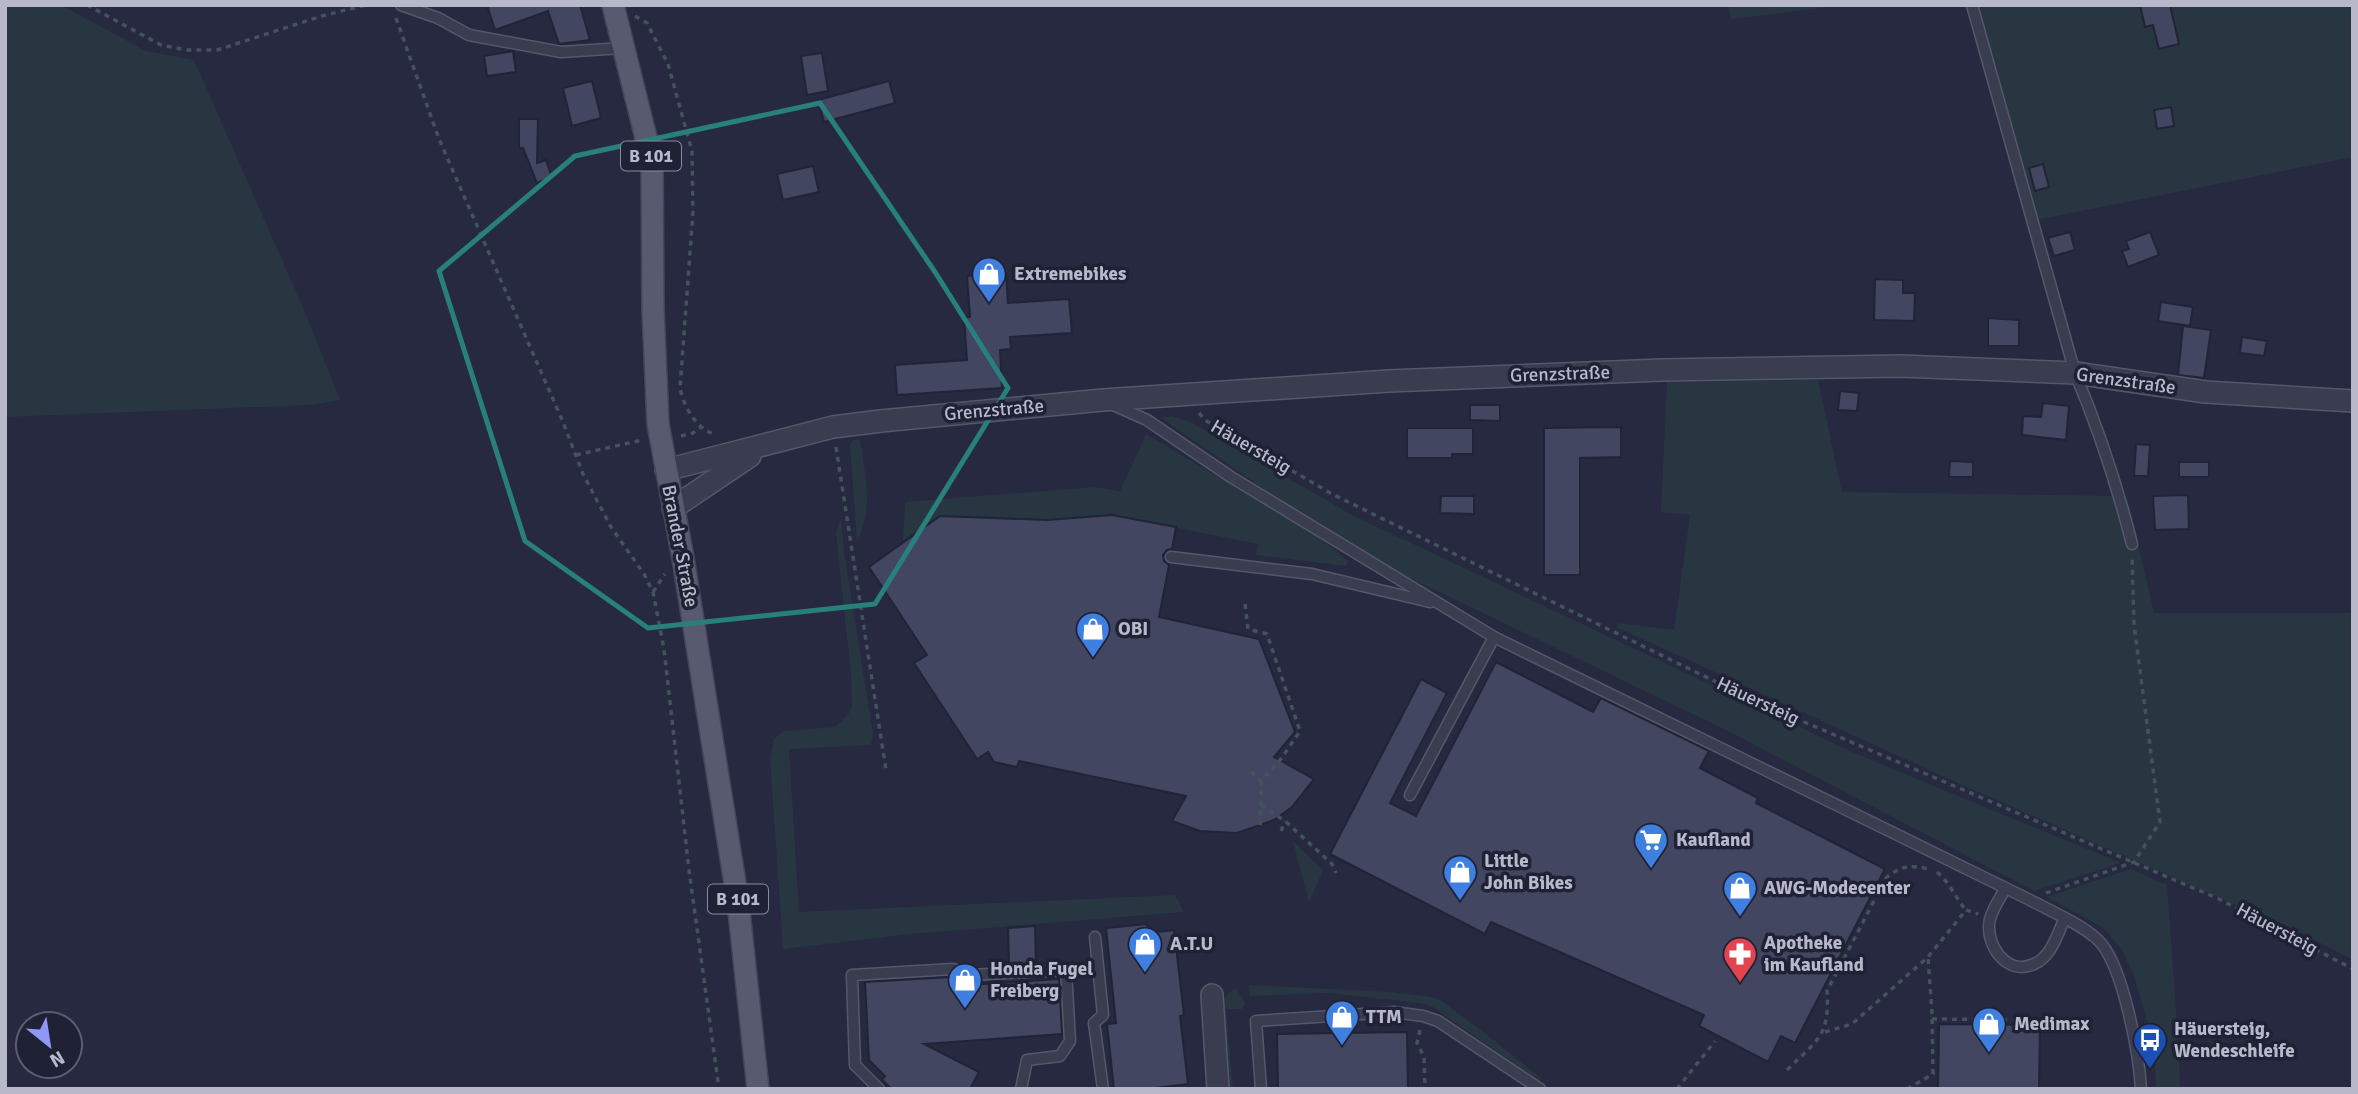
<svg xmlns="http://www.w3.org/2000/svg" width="2358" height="1094" font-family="Signika,sans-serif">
  <rect width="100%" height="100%" fill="#262940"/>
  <g fill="#283641">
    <path d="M5,5H61L146,51L194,60L305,312L340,400L310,405L5,417Z"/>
    <path d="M1728,5H1844L1731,19Z"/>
    <path d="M1972,5H2353V157L2036,220Z"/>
    <path d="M1818,380L1842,492L2127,496L2154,613H2353V960L2307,936L1960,784L1616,627L1619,623L1674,630L1690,515L1661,512L1667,382Z"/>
    <path d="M1172,416L1192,423L1352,515L1859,755L2121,863L2034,891L1730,732L1354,551L1161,418Z"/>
    <path d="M1146,434L1313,533L1348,561L1346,566L1256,555L1258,544L1112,515L1047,520L940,516L903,541L905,502L1094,487L1120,491Z"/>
    <path d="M860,439C865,473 874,511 857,541L850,445L853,440Z"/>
    <path d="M841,518L844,552L873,734L871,745L789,749L799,912L1175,895L1184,912L911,934L783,949L770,758L774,739L784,731L835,727L847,716L852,707L851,675L836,533Z"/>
    <path d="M1293,841L1323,870L1309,903Z"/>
    <path d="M2131,869L2167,885L2179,1053L2180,1089H2156L2154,1046L2135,978L2122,950L2104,928L2046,897Z"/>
    <path d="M1249,985L1390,992L1432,997L1440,1000L1477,1027L1541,1078L1539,1081L1433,1007L1420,1003L1327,993L1250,996Z"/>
    <path d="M1236,988L1245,1003L1242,1009H1226L1233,1089H1228L1221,1003L1228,994Z"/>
  </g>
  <g fill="#424660" stroke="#212337" stroke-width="2">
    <path d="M487,5H580L590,40L559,44L548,11L495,30Z"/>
    <path d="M2140,5H2170L2179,44L2159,49L2153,25L2145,27Z"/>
    <path d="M513,51L516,72L487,76L484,56Z"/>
    <path d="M822,53L828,91L807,95L801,56Z"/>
    <path d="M592,81L601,118L572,126L563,88Z"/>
    <path d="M889,81L895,103L824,122L818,100Z"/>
    <path d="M2171,107L2174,126L2157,129L2154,110Z"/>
    <path d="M519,119H538L537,163L546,160L552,177L537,183L523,148H519Z"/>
    <path d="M2043,164L2049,187L2035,191L2029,168Z"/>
    <path d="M813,166L819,192L783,200L777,174Z"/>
    <path d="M2070,232L2075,250L2054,256L2048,238Z"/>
    <path d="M2150,232L2159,255L2128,267L2122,251L2129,249L2126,241Z"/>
    <path d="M1006,274L1008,303L1069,299L1072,333L1010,337L1011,349L1000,350L1002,388L897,395L895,365L967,360L964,317H970L967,276Z"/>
    <path d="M1875,279L1903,280V293H1915L1914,321L1874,320Z"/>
    <path d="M2161,302L2193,307L2190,326L2158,321Z"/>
    <path d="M1988,318L2019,320V346H1988Z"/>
    <path d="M2183,326L2211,330L2204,378L2178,375Z"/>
    <path d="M2242,337L2267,341L2264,356L2240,353Z"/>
    <path d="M1840,391L1859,393L1857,411L1838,410Z"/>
    <path d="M2043,403L2069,406L2066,440L2022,435L2023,416L2041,417Z"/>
    <path d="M1470,405H1500V421L1470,420Z"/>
    <path d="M1621,427V457L1580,458V575H1544V428Z"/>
    <path d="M1407,428H1473V454H1452V458H1407Z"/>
    <path d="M2136,444L2150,445L2148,476H2134Z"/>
    <path d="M1950,461L1973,462V477H1949Z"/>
    <rect x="2179" y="462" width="30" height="15"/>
    <path d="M2188,495L2189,529L2155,530L2153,496Z"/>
    <path d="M1441,496H1474V514L1440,513Z"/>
    <path d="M1112,515L1176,527L1172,549L1167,550L1163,555L1164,561L1169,565L1159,617L1259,639L1295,732L1274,757L1314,779L1292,807L1274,820L1237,833L1200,831L1172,821L1186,796L1019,761L1017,767L994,762L988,752L977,759L914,663L927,655L869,567L940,516L1047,520Z"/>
    <path d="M1496,662L1593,712L1601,698L1709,751L1700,768L1758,798L1756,803L1885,869L1795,1043L1781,1036L1768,1062L1699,1026L1704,1015L1491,922L1485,934L1330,854L1421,679L1447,693L1390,803L1416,816Z"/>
    <path d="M1147,924L1148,933L1174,930L1184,1015L1180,1016L1188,1084L1147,1089H1114L1107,1024L1116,1023L1106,928Z"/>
    <path d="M1035,926L1036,964L1009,965L1008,928Z"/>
    <path d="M952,977L954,986L1059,979L1062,1034L924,1044L979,1072L970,1089H892L882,1080L885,1076L869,1060L865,982Z"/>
    <path d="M1939,1024L2040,1025L2039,1089H1938Z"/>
    <path d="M1407,1032L1408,1089H1278L1277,1034Z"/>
  </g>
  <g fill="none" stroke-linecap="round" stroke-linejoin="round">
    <g stroke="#55576a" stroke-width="13">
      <g id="lane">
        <path d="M401,5L438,18L469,35L561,52L623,48"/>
        <path d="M1972,5L2075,373C2099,430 2117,485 2132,544"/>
        <path d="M1111,404L1147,420L1231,477L1494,637L2028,899C2047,909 2083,925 2098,940C2123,964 2139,1054 2141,1089"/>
        <path d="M1171,557L1312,574L1430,602"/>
        <path d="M1410,795L1494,637"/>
        <path d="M2005,889C2000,898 1993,908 1990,919C1984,943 2006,977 2034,964C2051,957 2057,935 2064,920"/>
        <path d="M1095,937L1103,1015L1094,1023L1103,1089"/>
        <path d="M879,1089L855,1065L852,975L953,969L971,975L1066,970L1070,1041L1060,1056L1027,1060L1021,1089"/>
        <path d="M1261,1089L1256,1021L1394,1012L1423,1016L1438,1021L1540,1089"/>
      </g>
    </g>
    <g stroke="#55576a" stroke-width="24">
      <g id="street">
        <path d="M666,470L833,427L881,421L1103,400L1389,381L1662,370L1901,366L2075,373L2206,392L2353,401"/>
        <path d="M673,508L750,456"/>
        <path d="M1212,995L1218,1089"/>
      </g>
    </g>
    <g stroke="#444559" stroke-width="24">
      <path id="primary" d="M613,5L652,162L653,310L658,424L683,558L738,902L758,1089"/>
    </g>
    <g stroke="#43525b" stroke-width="3.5" stroke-dasharray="5 5" stroke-linecap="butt">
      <path d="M87,5L161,45L187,50H217L322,16L366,5"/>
      <path d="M635,16L647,23L668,64L692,151L693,212L680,388C684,407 696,429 716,435"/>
      <path d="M396,18L439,139L563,422L583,474L611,527L644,574L653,592L664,649L689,870L719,1089"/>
      <path d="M1199,413L1205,420L1332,494L1755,701L2219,899L2353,969"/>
      <path d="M681,436L693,433L701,427"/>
      <path d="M836,447L886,770"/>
      <path d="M576,455L642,440"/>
      <path d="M653,592L665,574"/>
      <path d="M1245,604L1248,629L1267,634L1300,731L1281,759L1261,781L1260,829"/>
      <path d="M1251,772L1261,781"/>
      <path d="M1261,805L1285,821L1332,864L1336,873"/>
      <path d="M1281,831L1285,821"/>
      <path d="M1937,872C1950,883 1955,897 1966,910"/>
      <path d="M2046,893L2134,862L2160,822L2134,625L2132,556"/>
      <path d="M1932,1019L2054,1020"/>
      <path d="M1420,1030L1417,1043L1424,1057L1425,1089"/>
      <path d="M1825,1032L1852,1024L1928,957L1966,910L1978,914"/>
      <path d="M1787,1070C1817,1040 1830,1037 1827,991L1886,878C1902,865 1910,865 1930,869"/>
      <path d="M1677,1089L1715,1041"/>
      <path d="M1907,1089L1933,1074L1932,1013L1928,957"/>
    </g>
    <use href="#lane" stroke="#3a3c50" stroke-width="10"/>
    <use href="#street" stroke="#3a3c50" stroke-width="21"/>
    <use href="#primary" stroke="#585b70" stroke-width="21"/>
  </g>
  <path fill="none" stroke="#28807c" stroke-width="5" stroke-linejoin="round" d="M820,103L935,272L1008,388L875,604L648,628L525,541L439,271L575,156Z"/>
  <defs>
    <g id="shop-pin" transform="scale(1.75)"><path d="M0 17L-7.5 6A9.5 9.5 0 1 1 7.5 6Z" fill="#3f7fe0" stroke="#1f2135"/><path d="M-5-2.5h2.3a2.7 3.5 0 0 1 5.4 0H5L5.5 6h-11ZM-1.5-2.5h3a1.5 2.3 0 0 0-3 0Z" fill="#fff"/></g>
    <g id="supermarket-pin" transform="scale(1.75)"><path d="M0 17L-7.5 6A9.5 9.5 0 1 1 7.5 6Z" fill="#3f7fe0" stroke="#1f2135"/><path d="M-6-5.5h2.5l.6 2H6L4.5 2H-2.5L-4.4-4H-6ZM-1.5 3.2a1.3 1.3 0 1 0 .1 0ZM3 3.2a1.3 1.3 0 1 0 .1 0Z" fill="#fff"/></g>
    <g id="pharmacy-pin" transform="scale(1.75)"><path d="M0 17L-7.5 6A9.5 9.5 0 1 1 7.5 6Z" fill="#e0444e" stroke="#1f2135"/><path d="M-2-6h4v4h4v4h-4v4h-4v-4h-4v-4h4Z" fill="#fff"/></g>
    <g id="bus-pin" transform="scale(1.75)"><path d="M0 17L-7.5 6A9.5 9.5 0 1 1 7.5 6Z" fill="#1a4fb4" stroke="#1f2135"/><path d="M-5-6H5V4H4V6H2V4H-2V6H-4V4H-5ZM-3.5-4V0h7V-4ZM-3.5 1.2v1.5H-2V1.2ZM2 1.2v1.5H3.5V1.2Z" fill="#fff"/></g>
  </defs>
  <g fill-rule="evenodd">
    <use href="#shop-pin" x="989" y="274"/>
    <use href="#shop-pin" x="1093" y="629"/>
    <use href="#supermarket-pin" x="1651" y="840"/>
    <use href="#shop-pin" x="1460" y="872"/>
    <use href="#shop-pin" x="1740" y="888"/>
    <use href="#shop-pin" x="1145" y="944"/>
    <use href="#pharmacy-pin" x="1740" y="954"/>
    <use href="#shop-pin" x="965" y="980"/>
    <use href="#shop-pin" x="1342" y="1017"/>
    <use href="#shop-pin" x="1989" y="1024"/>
    <use href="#bus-pin" x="2150" y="1040"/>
  </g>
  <g text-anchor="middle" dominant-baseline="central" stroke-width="7" stroke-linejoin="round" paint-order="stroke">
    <g fill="#1f2135" stroke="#898b9d" stroke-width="2">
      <rect x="621" y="141.5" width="60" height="29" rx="5"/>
      <rect x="708" y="884.5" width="60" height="29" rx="5"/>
    </g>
    <g font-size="18" font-weight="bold" fill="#b7b8ca">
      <text x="651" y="156">B 101</text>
      <text x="738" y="899">B 101</text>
    </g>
    <g font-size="19" font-weight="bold" fill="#b7b8ca" stroke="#1f2135" text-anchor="start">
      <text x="1014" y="274">Extremebikes</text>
      <text x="1118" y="629">OBI</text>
      <text x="1676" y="840">Kaufland</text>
      <text x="1484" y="861">Little<tspan x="1484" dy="22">John Bikes</tspan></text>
      <text x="1764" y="888">AWG-Modecenter</text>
      <text x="1764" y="943">Apotheke<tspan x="1764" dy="22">im Kaufland</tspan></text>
      <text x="1170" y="944">A.T.U</text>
      <text x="990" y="969">Honda Fugel<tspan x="990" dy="22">Freiberg</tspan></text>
      <text x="1366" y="1017">TTM</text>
      <text x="2014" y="1024">Medimax</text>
      <text x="2174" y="1029">Häuersteig,<tspan x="2174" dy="22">Wendeschleife</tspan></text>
    </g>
    <g font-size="19" fill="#b7b8ca" stroke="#1f2135">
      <text transform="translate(1560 374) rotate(-2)">Grenzstraße</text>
      <text transform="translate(2126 381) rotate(8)">Grenzstraße</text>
      <text transform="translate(994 410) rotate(-5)">Grenzstraße</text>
      <text transform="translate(1251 447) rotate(30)">Häuersteig</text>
      <text transform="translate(680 546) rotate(79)">Brander Straße</text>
      <text transform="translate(1758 701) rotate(25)">Häuersteig</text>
      <text transform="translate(2277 929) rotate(28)">Häuersteig</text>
    </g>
  </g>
  <rect width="2358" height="1094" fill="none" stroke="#b7b8ca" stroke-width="14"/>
  <g transform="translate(49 1045) rotate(150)"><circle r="33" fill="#1f2135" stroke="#5c5d71" stroke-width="2"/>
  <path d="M0-5L12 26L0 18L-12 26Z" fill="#9098f6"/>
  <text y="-10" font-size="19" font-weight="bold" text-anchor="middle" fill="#b7b8ca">N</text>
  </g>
</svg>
